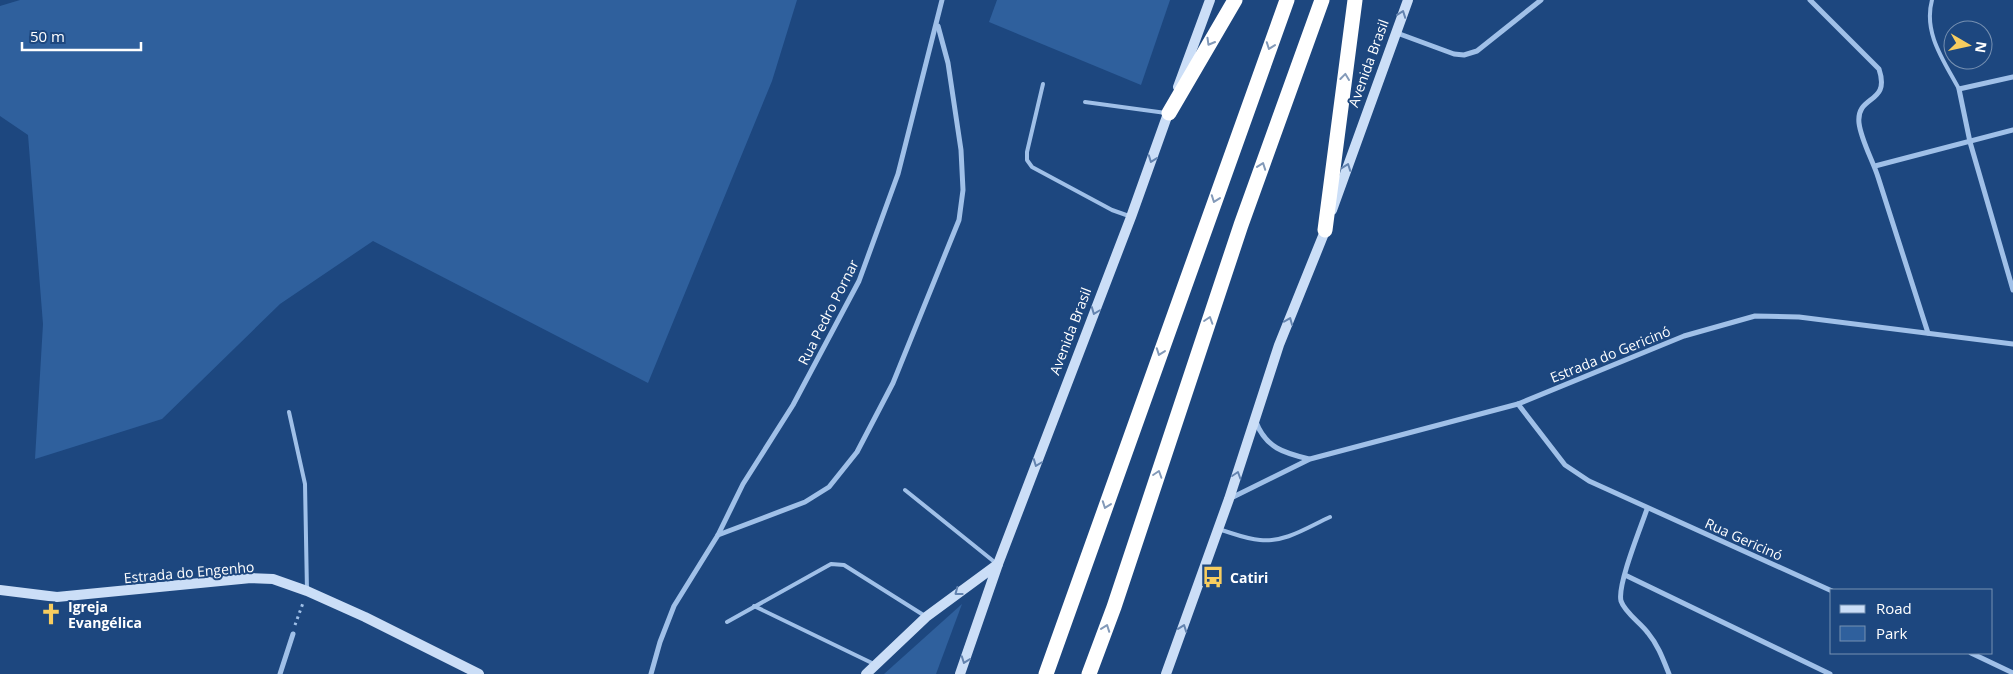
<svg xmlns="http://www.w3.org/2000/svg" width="2013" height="674" font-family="'Open Sans',sans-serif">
  <rect width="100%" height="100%" fill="#1d477f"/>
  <g fill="#2f609d">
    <path d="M20,0H797L772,81L648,383L373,241L280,304L162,419L35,459L43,324L28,135L0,116V6Z"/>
    <path d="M997,0H1170L1141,85L989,22Z"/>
    <path d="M962,604L936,674H884Z"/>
  </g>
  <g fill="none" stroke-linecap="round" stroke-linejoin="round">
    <path stroke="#a0c0e8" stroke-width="3" stroke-dasharray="2.5 4" stroke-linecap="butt" d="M295,625L303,603"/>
    <g stroke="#a0c0e8" stroke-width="4">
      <path d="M1932,0C1923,33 1944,61 1959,89"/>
      <path d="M1043,84L1027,152V160L1032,167L1112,210L1129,216"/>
      <path d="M1085,102L1166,113"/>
      <path d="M289,412L305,484L307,591"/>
      <path d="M905,490L997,564"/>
      <path d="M1218,529C1232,533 1246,539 1260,540C1285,543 1308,527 1330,517"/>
      <path d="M754,606L874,664"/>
      <path d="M727,622L831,564L844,565L925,616"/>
    </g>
    <g stroke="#a0c0e8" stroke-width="5">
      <path d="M1810,0L1879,69C1891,105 1856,94 1859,123C1861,140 1873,161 1878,177C1895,229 1911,281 1928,333"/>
      <path d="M1397,33L1454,54L1464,55L1477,51L1541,0"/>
      <path d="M2013,77L1959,89L1970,142L2013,290"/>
      <path d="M1875,166L2013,130"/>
      <path d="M1518,404L1565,465L1589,481L1832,591"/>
      <path d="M1256,422C1266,448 1284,453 1309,459"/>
      <path d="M1229,499L1310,459L1518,404L1684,336L1755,316L1799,317L2013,344"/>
      <path d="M1647,509C1641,527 1617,585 1621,601C1625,613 1641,623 1648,633C1658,645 1663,659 1669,674"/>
      <path d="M718,535L805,502L829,487L857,452L893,383L959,220L963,190L961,150L948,63L938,26"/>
      <path d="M1625,575L1830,674"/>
      <path d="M1971,653L2013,673"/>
      <path d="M280,674L293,634"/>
      <path d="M651,674L660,642L674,606L718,535L743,484L793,405L859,281L898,174L942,0"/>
    </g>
    <g stroke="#cbdef7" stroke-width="10">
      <path d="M1178,87L1210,0"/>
      <path d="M1332,210L1408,0"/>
      <path d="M0,590L57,597L251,578L273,579L307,591L365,617L479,674"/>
      <path d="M866,674L926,617L998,564"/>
      <path d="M960,674L998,564L1131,217L1170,108"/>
      <path d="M1166,674L1229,499L1279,345L1327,226"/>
    </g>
    <g stroke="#fff" stroke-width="15">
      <path d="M1169,113L1235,0"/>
      <path d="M1325,230L1355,0"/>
      <path d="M1046,674L1287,0"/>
      <path d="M1089,674L1114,607L1241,225L1322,0"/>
    </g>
  </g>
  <defs><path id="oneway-chevron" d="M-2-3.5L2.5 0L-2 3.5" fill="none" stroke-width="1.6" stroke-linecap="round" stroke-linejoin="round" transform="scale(1.25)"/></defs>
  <g stroke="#6383af">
    <use href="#oneway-chevron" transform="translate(1402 14) rotate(-70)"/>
    <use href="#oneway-chevron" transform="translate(1152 159) rotate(110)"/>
    <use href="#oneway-chevron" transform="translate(1347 167) rotate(-70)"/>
    <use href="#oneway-chevron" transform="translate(1095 311) rotate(111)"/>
    <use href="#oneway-chevron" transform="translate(1289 321) rotate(-68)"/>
    <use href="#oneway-chevron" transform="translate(1037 463) rotate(111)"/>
    <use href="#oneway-chevron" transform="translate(1237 475) rotate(-72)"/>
    <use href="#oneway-chevron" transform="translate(958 592) rotate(143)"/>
    <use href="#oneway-chevron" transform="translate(1183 628) rotate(-70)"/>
    <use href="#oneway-chevron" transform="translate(965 660) rotate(110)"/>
  </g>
  <g stroke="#839ab9">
    <use href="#oneway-chevron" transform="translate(1210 42) rotate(120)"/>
    <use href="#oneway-chevron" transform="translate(1270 46) rotate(110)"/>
    <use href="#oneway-chevron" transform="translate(1345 77) rotate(-83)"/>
    <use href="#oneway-chevron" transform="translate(1262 166) rotate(-70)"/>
    <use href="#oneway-chevron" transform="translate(1215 199) rotate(110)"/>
    <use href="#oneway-chevron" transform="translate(1209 320) rotate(-72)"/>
    <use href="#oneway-chevron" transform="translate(1160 352) rotate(110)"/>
    <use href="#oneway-chevron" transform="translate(1158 474) rotate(-72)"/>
    <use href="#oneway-chevron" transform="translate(1106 505) rotate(110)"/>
    <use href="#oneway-chevron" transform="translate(1106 628) rotate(-70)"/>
  </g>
  <defs>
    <g id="bus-bare" transform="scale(1.725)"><path d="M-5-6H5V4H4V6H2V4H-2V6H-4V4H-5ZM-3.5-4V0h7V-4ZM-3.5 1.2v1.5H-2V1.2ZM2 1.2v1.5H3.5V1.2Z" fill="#f8cd5f" stroke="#1d477f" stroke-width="2.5" paint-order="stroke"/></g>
    <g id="church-bare" transform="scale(1.725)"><path d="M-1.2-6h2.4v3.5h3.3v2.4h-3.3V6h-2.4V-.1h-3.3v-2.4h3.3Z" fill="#f8cd5f" stroke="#1d477f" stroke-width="2.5" paint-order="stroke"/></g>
  </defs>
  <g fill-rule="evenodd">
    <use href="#bus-bare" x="1213" y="577"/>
    <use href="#church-bare" x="51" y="614"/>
  </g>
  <g text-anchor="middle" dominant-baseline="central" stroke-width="4" stroke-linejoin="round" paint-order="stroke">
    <g font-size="14" fill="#fff" stroke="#1d477f">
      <text transform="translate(1368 63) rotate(-70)">Avenida Brasil</text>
      <text transform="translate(828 312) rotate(-63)">Rua Pedro Pornar</text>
      <text transform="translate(1070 331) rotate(-69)">Avenida Brasil</text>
      <text transform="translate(1610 354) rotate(-22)">Estrada do Gericinó</text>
      <text transform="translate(1744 539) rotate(24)">Rua Gericinó</text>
      <text transform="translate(189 572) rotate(-5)">Estrada do Engenho</text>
    </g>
    <g font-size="14" font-weight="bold" fill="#fff" stroke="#1d477f" text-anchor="start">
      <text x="1230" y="577">Catiri</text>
      <text x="68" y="606">Igreja<tspan x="68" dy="16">Evangélica</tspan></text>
    </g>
  </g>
  <rect x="1830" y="589" width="162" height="65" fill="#1d477f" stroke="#7791b2"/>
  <rect x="1840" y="605" width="25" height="8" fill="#cbdef7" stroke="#7791b2"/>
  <text x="1876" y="614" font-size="15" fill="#ffffff">Road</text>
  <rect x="1840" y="626" width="25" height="15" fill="#2f609d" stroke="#7791b2"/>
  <text x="1876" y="639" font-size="15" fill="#ffffff">Park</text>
  <g transform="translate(1968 45) rotate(99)"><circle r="24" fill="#1d477f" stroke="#7791b2"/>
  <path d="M0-4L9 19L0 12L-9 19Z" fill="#f8cd5f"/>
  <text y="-8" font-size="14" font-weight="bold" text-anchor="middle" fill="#ffffff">N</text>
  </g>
  <path d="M22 42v8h119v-8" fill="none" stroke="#ffffff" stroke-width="2.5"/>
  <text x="30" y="42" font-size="15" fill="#ffffff" stroke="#1d477f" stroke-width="4" paint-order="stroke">50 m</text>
</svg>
